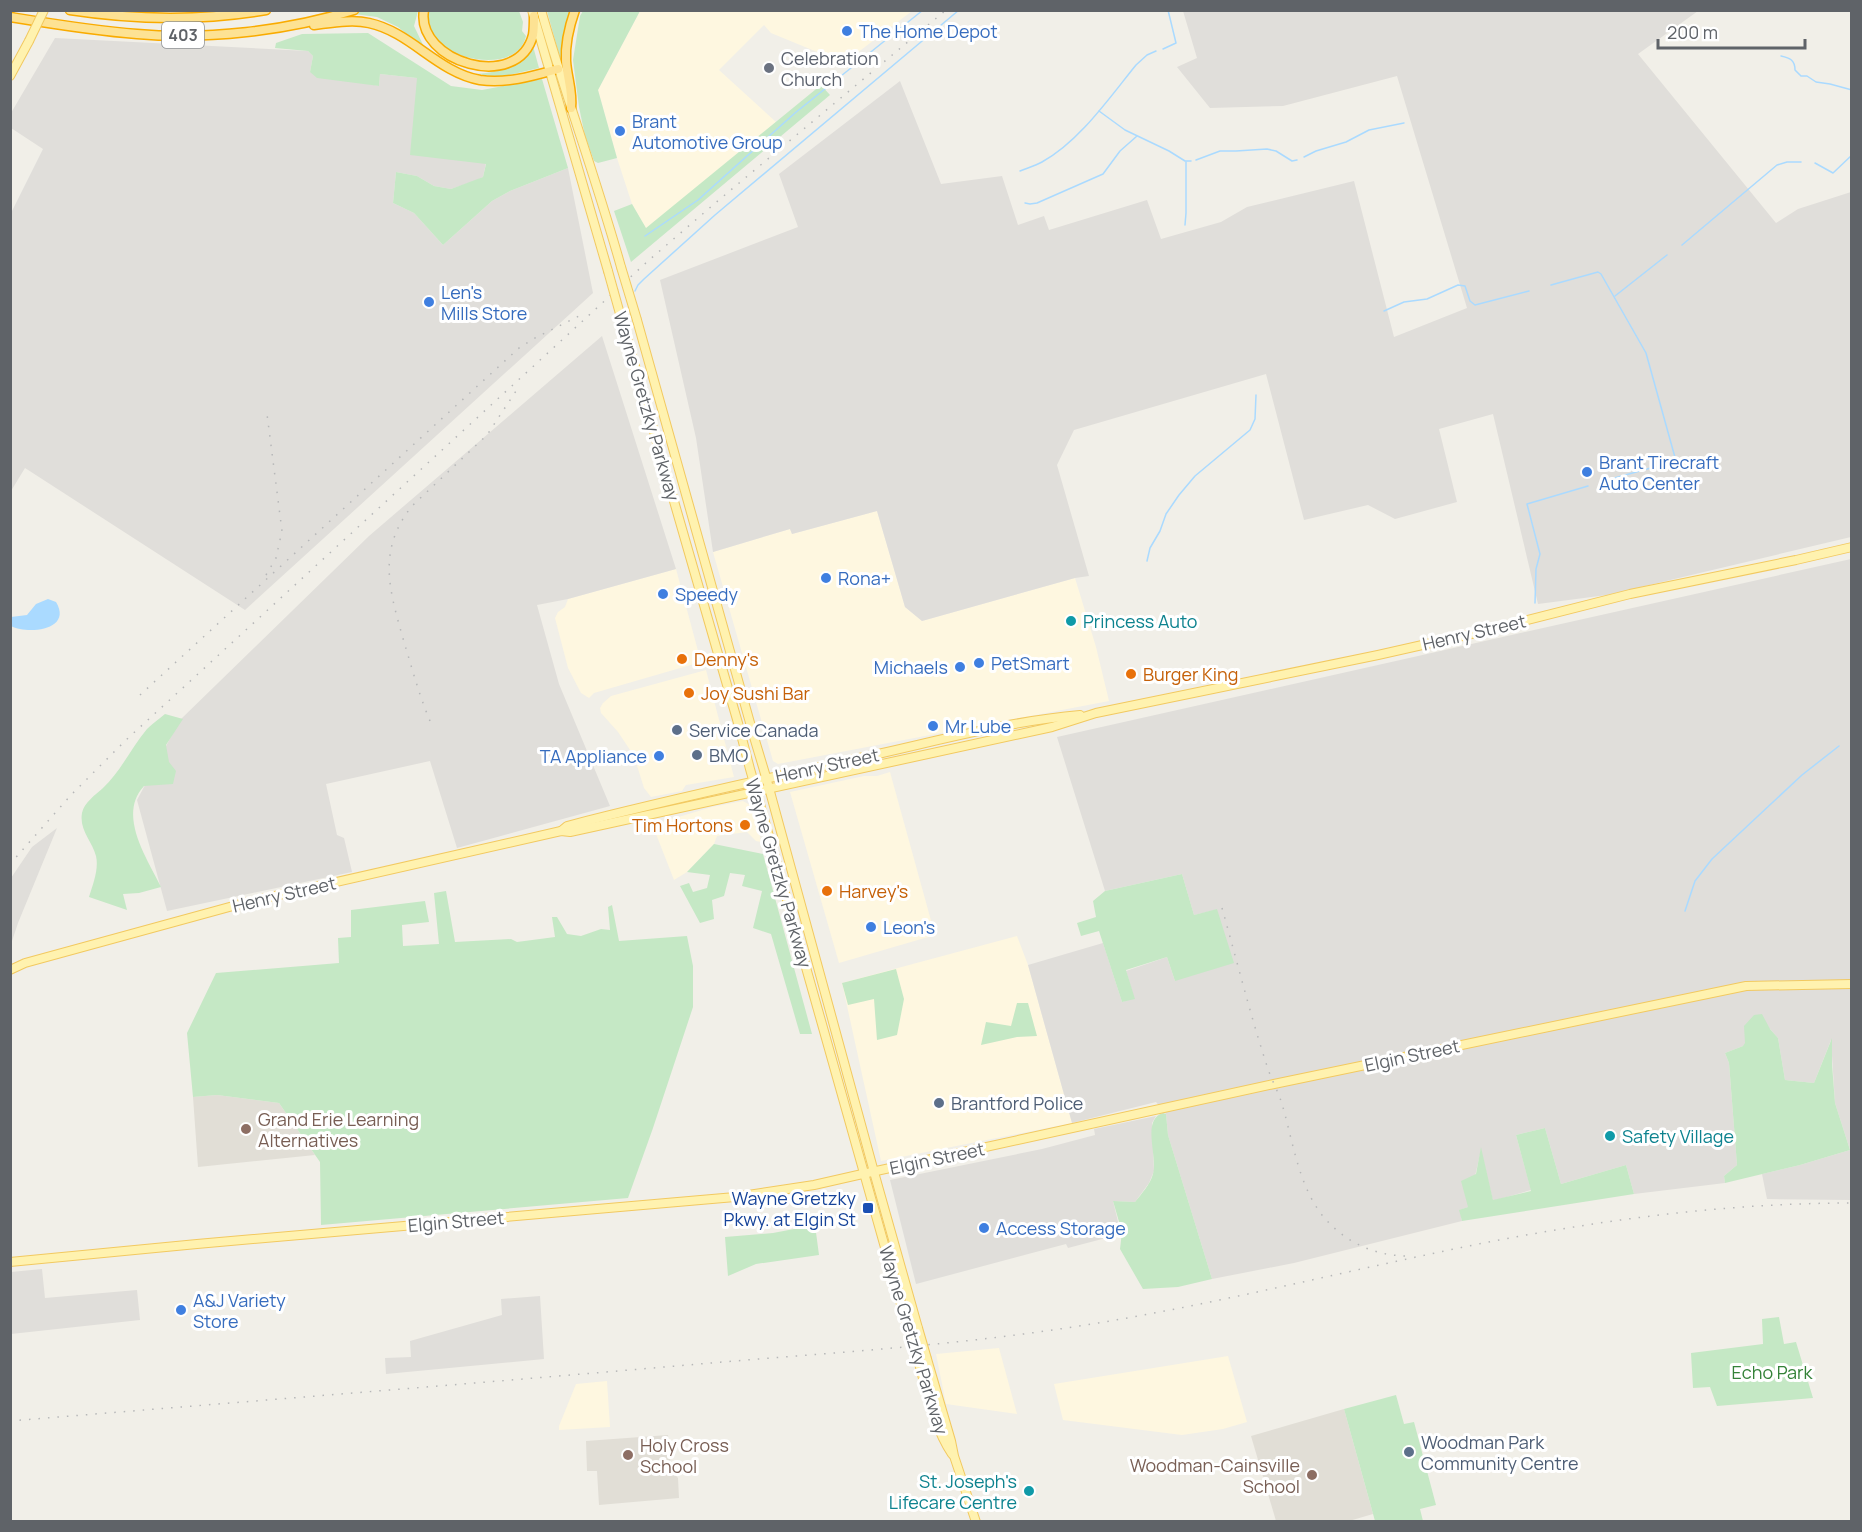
<svg xmlns="http://www.w3.org/2000/svg" width="1862" height="1532" font-family="Manrope,sans-serif">
  <rect width="100%" height="100%" fill="#f1efe8"/>
  <g fill="#fef7e0">
    <path d="M640,11H912L844,63L771,33L764,25L719,70L776,122L646,229L632,204L617,158L598,90Z"/>
    <path d="M877,511L905,607L922,621L1075,578L1096,647L1109,701L778,764L773,761L713,552L790,529L792,534Z"/>
    <path d="M676,569L701,662L594,693L589,698L581,693L568,668L555,618L558,612L565,607L568,599Z"/>
    <path d="M706,670L734,777L686,785L682,791L651,797L644,788L634,756L618,732L601,713L600,708L603,703L611,696Z"/>
    <path d="M890,772L935,935L839,963L790,792L864,776H877Z"/>
    <path d="M743,801L755,808L761,842L756,841L747,832L717,836L714,844L687,872L674,880L656,834L658,823L712,807Z"/>
    <path d="M1017,936L1028,965L1072,1123L881,1161L842,983Z"/>
    <path d="M999,1348L1017,1414L946,1404L936,1354Z"/>
    <path d="M1228,1356L1247,1422L1223,1429L1182,1435L1063,1420L1054,1384Z"/>
    <path d="M607,1381L610,1427L559,1430V1426L576,1384Z"/>
  </g>
  <g fill="#e0deda">
    <path d="M1183,11H1698L1638,54L1776,223L1798,209L1851,192V537L1607,595L1538,604L1493,414L1439,429L1457,502L1395,519L1368,505L1304,520L1266,374L1074,430L1057,465L1089,576L1075,578L922,621L905,607L877,511L792,534L790,529L713,552L696,438L660,280L798,227L779,174L900,81L941,184L1002,176L1018,225L1044,216L1049,230L1147,200L1161,239L1221,222L1247,207L1354,181L1394,337L1467,308L1397,76L1283,106L1210,108L1177,67L1197,58Z"/>
    <path d="M55,38L308,51L313,56L310,72L379,86L380,74L417,78L486,163L483,177L475,181L451,189L434,186L417,176L396,172L393,203L414,213L443,245L492,201L510,191L568,168L593,293L245,610L25,468L11,491L10,372L12,369L10,368L11,213L43,149L11,128V113Z"/>
    <path d="M602,336L676,569L568,599L537,605L559,684L610,806L457,848L430,761L326,784L337,835L344,838L352,872L167,911L137,800L180,720L369,536Z"/>
    <path d="M1851,559V1200L1767,1199L1762,1174L1800,1165L1850,1150L1835,1103L1831,1040L1814,1083L1785,1080L1778,1038L1770,1029L1743,1046L1725,1053L1729,1063L1737,1165L1724,1176L1725,1183L1634,1194L1626,1165L1561,1184L1545,1128L1516,1135L1531,1190L1493,1201L1481,1150L1468,1207L1460,1210L1462,1221L1294,1263L1212,1279L1168,1135L1166,1114L1156,1102L1072,1123L1028,965L1103,943L1122,1002L1134,998L1126,971L1167,957L1175,981L1216,910L1194,915L1182,874L1105,891L1057,737Z"/>
    <path d="M57,828L18,923L11,944V878L32,847Z"/>
    <path d="M1156,1116L1152,1123L1154,1171L1149,1183L1135,1202L1113,1201L1121,1234L1068,1248L1066,1244L916,1284L890,1180L1042,1149L1095,1135L1094,1129Z"/>
    <path d="M42,1269L45,1298L137,1290L140,1320L11,1334V1272Z"/>
    <path d="M540,1296L544,1359L386,1374L385,1358L411,1357L410,1341L502,1315L501,1299Z"/>
  </g>
  <g fill="#e1ded6">
    <path d="M217,1095L279,1103L315,1155L198,1167L193,1097Z"/>
    <path d="M1344,1409L1373,1514L1349,1521H1276L1251,1436Z"/>
    <path d="M668,1435L671,1470L678,1478L679,1498L599,1505L597,1471H587L586,1441Z"/>
  </g>
  <g fill="#c5e8c5">
    <path d="M359,11H418L414,26L425,49L398,27L377,17L347,13Z"/>
    <path d="M429,11H519L523,22L522,31L526,36C517,80 424,57 426,19C426,16 428,13 429,11Z"/>
    <path d="M547,11H572L563,69Z"/>
    <path d="M583,11H640L598,90L617,158L598,163L594,161L585,136L579,107L573,60L580,16Z"/>
    <path d="M368,33L451,86L482,90L542,79L568,168L510,191L492,201L443,245L414,213L393,203L396,172L417,176L434,186L451,189L483,177L486,164L410,155L417,78L380,74L379,86L317,78L310,72L313,56L308,51L275,48L276,43L302,34Z"/>
    <path d="M533,46L539,68L500,77L476,74C503,72 517,68 533,46Z"/>
    <path d="M821,85L830,95L631,262L614,211L632,204L646,228Z"/>
    <path d="M165,714L183,719L166,745L169,762L176,771L173,784L144,786C117,815 147,858 161,887L139,893L123,894L127,910L89,897C93,884 99,869 96,856C92,841 79,830 82,813C84,803 95,795 103,788C121,771 131,748 147,729C152,724 159,719 165,714Z"/>
    <path d="M714,844L763,854L812,1034H800L771,934L753,928L762,891L742,886L745,875L730,873L724,896L712,900L714,919L700,923L680,886L689,883L693,892L707,888L710,875L687,872Z"/>
    <path d="M1182,874L1194,915L1217,909L1234,963L1175,981L1167,957L1126,970L1135,999L1122,1002L1099,931L1081,936L1077,923L1096,917L1093,901L1105,891Z"/>
    <path d="M446,891L455,942L511,939L517,942L555,937L552,917H557L567,934L581,936L601,929L610,930L608,907L612,905L619,941L687,936L693,966V1007L653,1128L628,1198L321,1225L320,1162L279,1103L217,1095L193,1097L187,1033L216,973L339,963L338,938L351,937V910L425,901L429,922L402,925L403,946L439,944L434,893Z"/>
    <path d="M896,969L904,999L897,1035L877,1040L874,999L848,1005L842,983Z"/>
    <path d="M1017,1003H1028L1037,1036L1017,1037L981,1045L986,1022L1011,1026Z"/>
    <path d="M1762,1014L1770,1029L1778,1038L1785,1080L1814,1083L1832,1038V1064L1835,1103L1850,1150L1800,1165L1725,1183L1724,1176L1737,1165L1729,1063L1725,1053L1743,1046L1745,1043L1744,1026L1754,1015Z"/>
    <path d="M1163,1113L1166,1114L1168,1135L1212,1279L1178,1287L1143,1289L1120,1249L1122,1232L1113,1201L1135,1202C1142,1193 1150,1185 1153,1174C1158,1156 1141,1120 1163,1113Z"/>
    <path d="M1545,1128L1561,1184L1626,1165L1634,1194L1462,1221L1459,1210L1468,1207L1461,1181L1476,1174L1481,1147L1493,1200L1531,1191L1516,1135Z"/>
    <path d="M815,1225L819,1255L756,1264L728,1276L725,1237L773,1233Z"/>
    <path d="M1779,1317L1784,1344L1796,1342L1813,1398L1717,1406L1710,1387L1693,1388L1691,1353L1763,1344L1762,1319Z"/>
    <path d="M1396,1395L1404,1424L1414,1422L1436,1505L1420,1509L1423,1521H1375L1344,1409Z"/>
  </g>
  <path fill="#aadaff" d="M48,599L56,602C73,630 28,635 11,626V617L27,615L36,604Z"/>
  <g fill="none" stroke-linecap="round" stroke-linejoin="round">
    <g stroke="#aadaff" stroke-width="1.5">
      <path d="M1163,49L1176,43L1168,10"/>
      <path d="M1781,56C1790,58 1795,60 1795,70L1801,76H1807L1816,82L1830,84L1852,90"/>
      <path d="M1099,111L1125,130L1169,151L1185,161H1191"/>
      <path d="M1304,157L1316,151L1346,142L1369,130L1404,123"/>
      <path d="M1196,160L1220,151H1236L1267,149L1276,151L1292,161L1297,160"/>
      <path d="M1815,163L1833,173L1852,155"/>
      <path d="M1020,171C1027,168 1035,166 1042,162C1079,142 1110,97 1136,65L1147,55L1156,51"/>
      <path d="M1025,203L1030,204L1037,203L1103,174L1120,151L1137,136"/>
      <path d="M1185,225L1186,213V162"/>
      <path d="M645,236L698,200L795,113L923,10"/>
      <path d="M1682,245L1777,165L1787,162H1801"/>
      <path d="M1551,285L1598,272L1601,274L1646,353L1676,461L1600,482"/>
      <path d="M635,291L638,285L644,279L715,215L959,10"/>
      <path d="M1615,296L1667,255"/>
      <path d="M1384,311L1404,302L1427,299L1458,285L1465,286L1470,301L1475,305L1529,291"/>
      <path d="M1147,561L1150,548L1160,531L1166,514L1179,495L1195,476L1250,430L1255,419L1256,395"/>
      <path d="M1535,603L1536,569L1540,554L1527,504L1588,486"/>
      <path d="M1685,911L1695,881L1712,859L1802,775L1839,746"/>
    </g>
    <g stroke="#f2c960" stroke-width="10">
      <g id="major">
        <path d="M532,10L608,271"/>
        <path d="M541,10C566,97 597,181 621,267"/>
        <path d="M10,76L29,41"/>
        <path d="M637,320L754,737L766,777L874,1172L918,1328"/>
        <path d="M622,321L738,723L750,769L908,1329"/>
        <path d="M561,831L567,826C670,799 774,777 878,754C945,739 1011,721 1080,715"/>
        <path d="M10,970L25,963L244,903L561,831L570,832L1052,727L1096,713L1378,655L1480,632L1630,594L1796,560L1852,547"/>
        <path d="M10,1262L197,1244L735,1197L814,1185L858,1175L1274,1084L1746,986L1852,984"/>
        <path d="M927,1359L951,1441L954,1456L976,1522"/>
        <path d="M918,1360C927,1392 934,1427 952,1454"/>
      </g>
    </g>
    <g stroke="#f9ab00" stroke-width="11">
      <g id="highway">
        <path d="M70,10C135,20 201,21 266,10"/>
        <path d="M424,10C415,62 518,93 533,35C534,29 534,22 534,16"/>
        <path d="M10,17C53,24 95,31 137,34C206,40 287,31 354,10"/>
        <path d="M314,25C331,23 352,19 369,23C411,32 437,72 480,80C506,84 533,76 558,69"/>
        <path d="M571,108C573,92 567,77 566,61C565,44 569,27 575,10"/>
      </g>
    </g>
    <use href="#major" stroke="#fff2af" stroke-width="8"/>
    <use href="#highway" stroke="#fde293" stroke-width="8"/>
    <g stroke="#b6b7b8" stroke-width="1.5" stroke-dasharray="1.5 8" stroke-linecap="butt">
      <path d="M266,575L276,558L282,531L267,414"/>
      <path d="M140,695L519,348L533,339L579,316"/>
      <path d="M430,721C419,695 412,668 404,642C390,592 376,551 412,506L487,435L520,385"/>
      <path d="M10,864L71,795L126,740L648,261L720,199L946,10"/>
      <path d="M1222,908C1237,961 1250,1014 1267,1066C1271,1079 1278,1091 1282,1104C1293,1141 1298,1184 1322,1215C1343,1241 1372,1255 1405,1256"/>
      <path d="M10,1421C240,1402 469,1384 699,1364C825,1353 953,1346 1079,1326C1221,1304 1359,1267 1499,1240C1616,1218 1733,1203 1852,1203"/>
    </g>
    <g stroke="#f2c960" stroke-width="10" stroke-linecap="butt">
      <g id="major-bridge">
        <path d="M29,41L44,10"/>
        <path d="M621,267L637,320"/>
        <path d="M608,271L622,321"/>
        <path d="M918,1328L927,1359"/>
        <path d="M908,1329L918,1360"/>
      </g>
    </g>
    <use href="#major-bridge" stroke="#fff2af" stroke-width="8"/>
  </g>
  <g fill="#3f7fe0" stroke="#fff" stroke-width="2">
    <circle cx="847" cy="31" r="6"/>
    <circle cx="620" cy="131" r="6"/>
    <circle cx="429" cy="302" r="6"/>
    <circle cx="1587" cy="472" r="6"/>
    <circle cx="826" cy="578" r="6"/>
    <circle cx="663" cy="594" r="6"/>
    <circle cx="979" cy="663" r="6"/>
    <circle cx="960" cy="667" r="6"/>
    <circle cx="933" cy="726" r="6"/>
    <circle cx="659" cy="756" r="6"/>
    <circle cx="871" cy="927" r="6"/>
    <circle cx="984" cy="1228" r="6"/>
    <circle cx="181" cy="1310" r="6"/>
  </g>
  <circle fill="#6b7280" stroke="#fff" stroke-width="2" cx="769" cy="68" r="6"/>
  <g fill="#0f9aa8" stroke="#fff" stroke-width="2">
    <circle cx="1071" cy="621" r="6"/>
    <circle cx="1610" cy="1136" r="6"/>
    <circle cx="1029" cy="1491" r="6"/>
  </g>
  <g fill="#e8710a" stroke="#fff" stroke-width="2">
    <circle cx="682" cy="659" r="6"/>
    <circle cx="1131" cy="674" r="6"/>
    <circle cx="689" cy="693" r="6"/>
    <circle cx="745" cy="825" r="6"/>
    <circle cx="827" cy="891" r="6"/>
  </g>
  <g fill="#5c6f8a" stroke="#fff" stroke-width="2">
    <circle cx="677" cy="730" r="6"/>
    <circle cx="697" cy="755" r="6"/>
    <circle cx="939" cy="1103" r="6"/>
    <circle cx="1409" cy="1452" r="6"/>
  </g>
  <g fill="#8d6e63" stroke="#fff" stroke-width="2">
    <circle cx="246" cy="1129" r="6"/>
    <circle cx="628" cy="1455" r="6"/>
    <circle cx="1312" cy="1475" r="6"/>
  </g>
  <rect fill="#1a4fb4" stroke="#fff" stroke-width="2" x="862" y="1202" width="12" height="12" rx="3"/>
  <g text-anchor="middle" dominant-baseline="central" stroke-width="6" stroke-linejoin="round" paint-order="stroke">
    <rect fill="#fff" stroke="#8f9295" stroke-width="1.5" x="162" y="22" width="42" height="26" rx="4.5"/>
    <g font-size="16" font-weight="bold" fill="#5f6368">
      <text x="183" y="35">403</text>
    </g>
    <g font-size="18" fill="#366cbe" stroke="#fff" text-anchor="start">
      <text x="859" y="31">The Home Depot</text>
      <text x="632" y="121">Brant<tspan x="632" dy="21">Automotive Group</tspan></text>
      <text x="441" y="292">Len's<tspan x="441" dy="21">Mills Store</tspan></text>
      <text x="1599" y="462">Brant Tirecraft<tspan x="1599" dy="21">Auto Center</tspan></text>
      <text x="838" y="578">Rona+</text>
      <text x="675" y="594">Speedy</text>
      <text x="991" y="663">PetSmart</text>
      <text x="948" y="667" text-anchor="end">Michaels</text>
      <text x="945" y="726">Mr Lube</text>
      <text x="647" y="756" text-anchor="end">TA Appliance</text>
      <text x="883" y="927">Leon's</text>
      <text x="996" y="1228">Access Storage</text>
      <text x="193" y="1300">A&amp;J Variety<tspan x="193" dy="21">Store</tspan></text>
    </g>
    <g font-size="18" fill="#5b616d" stroke="#fff" text-anchor="start">
      <text x="781" y="58">Celebration<tspan x="781" dy="21">Church</tspan></text>
    </g>
    <g font-size="18" fill="#5f6368" stroke="#fff">
      <text transform="translate(647 406) rotate(74)">Wayne Gretzky Parkway</text>
      <text transform="translate(1474 632) rotate(-13)">Henry Street</text>
      <text transform="translate(827 765) rotate(-12)">Henry Street</text>
      <text transform="translate(779 873) rotate(74)">Wayne Gretzky Parkway</text>
      <text transform="translate(284 894) rotate(-13)">Henry Street</text>
      <text transform="translate(1412 1055) rotate(-12)">Elgin Street</text>
      <text transform="translate(937 1158) rotate(-12)">Elgin Street</text>
      <text transform="translate(456 1221) rotate(-5)">Elgin Street</text>
      <text transform="translate(914 1340) rotate(73)">Wayne Gretzky Parkway</text>
    </g>
    <g font-size="18" fill="#0d838f" stroke="#fff" text-anchor="start">
      <text x="1083" y="621">Princess Auto</text>
      <text x="1622" y="1136">Safety Village</text>
      <text x="1017" y="1481" text-anchor="end">St. Joseph's<tspan x="1017" dy="21">Lifecare Centre</tspan></text>
    </g>
    <g font-size="18" fill="#c56008" stroke="#fff" text-anchor="start">
      <text x="694" y="659">Denny's</text>
      <text x="1143" y="674">Burger King</text>
      <text x="701" y="693">Joy Sushi Bar</text>
      <text x="733" y="825" text-anchor="end">Tim Hortons</text>
      <text x="839" y="891">Harvey's</text>
    </g>
    <g font-size="18" fill="#4e5e75" stroke="#fff" text-anchor="start">
      <text x="689" y="730">Service Canada</text>
      <text x="709" y="755">BMO</text>
      <text x="951" y="1103">Brantford Police</text>
      <text x="1421" y="1442">Woodman Park<tspan x="1421" dy="21">Community Centre</tspan></text>
    </g>
    <g font-size="18" fill="#785e54" stroke="#fff" text-anchor="start">
      <text x="258" y="1119">Grand Erie Learning<tspan x="258" dy="21">Alternatives</tspan></text>
      <text x="640" y="1445">Holy Cross<tspan x="640" dy="21">School</tspan></text>
      <text x="1300" y="1465" text-anchor="end">Woodman-Cainsville<tspan x="1300" dy="21">School</tspan></text>
    </g>
    <g font-size="18" fill="#164399" stroke="#fff" text-anchor="end">
      <text x="856" y="1198">Wayne Gretzky<tspan x="856" dy="21">Pkwy. at Elgin St</tspan></text>
    </g>
    <g font-size="18" fill="#348238" stroke="#fff">
      <text x="1772" y="1372">Echo Park</text>
    </g>
  </g>
  <rect width="1862" height="1532" fill="none" stroke="#5f6368" stroke-width="24"/>
  <path d="M1658 39v9h147v-9" fill="none" stroke="#5f6368" stroke-width="3"/>
  <text x="1667" y="39" font-size="18" fill="#5f6368" stroke="#ffffff" stroke-width="4.5" paint-order="stroke">200 m</text>
</svg>
